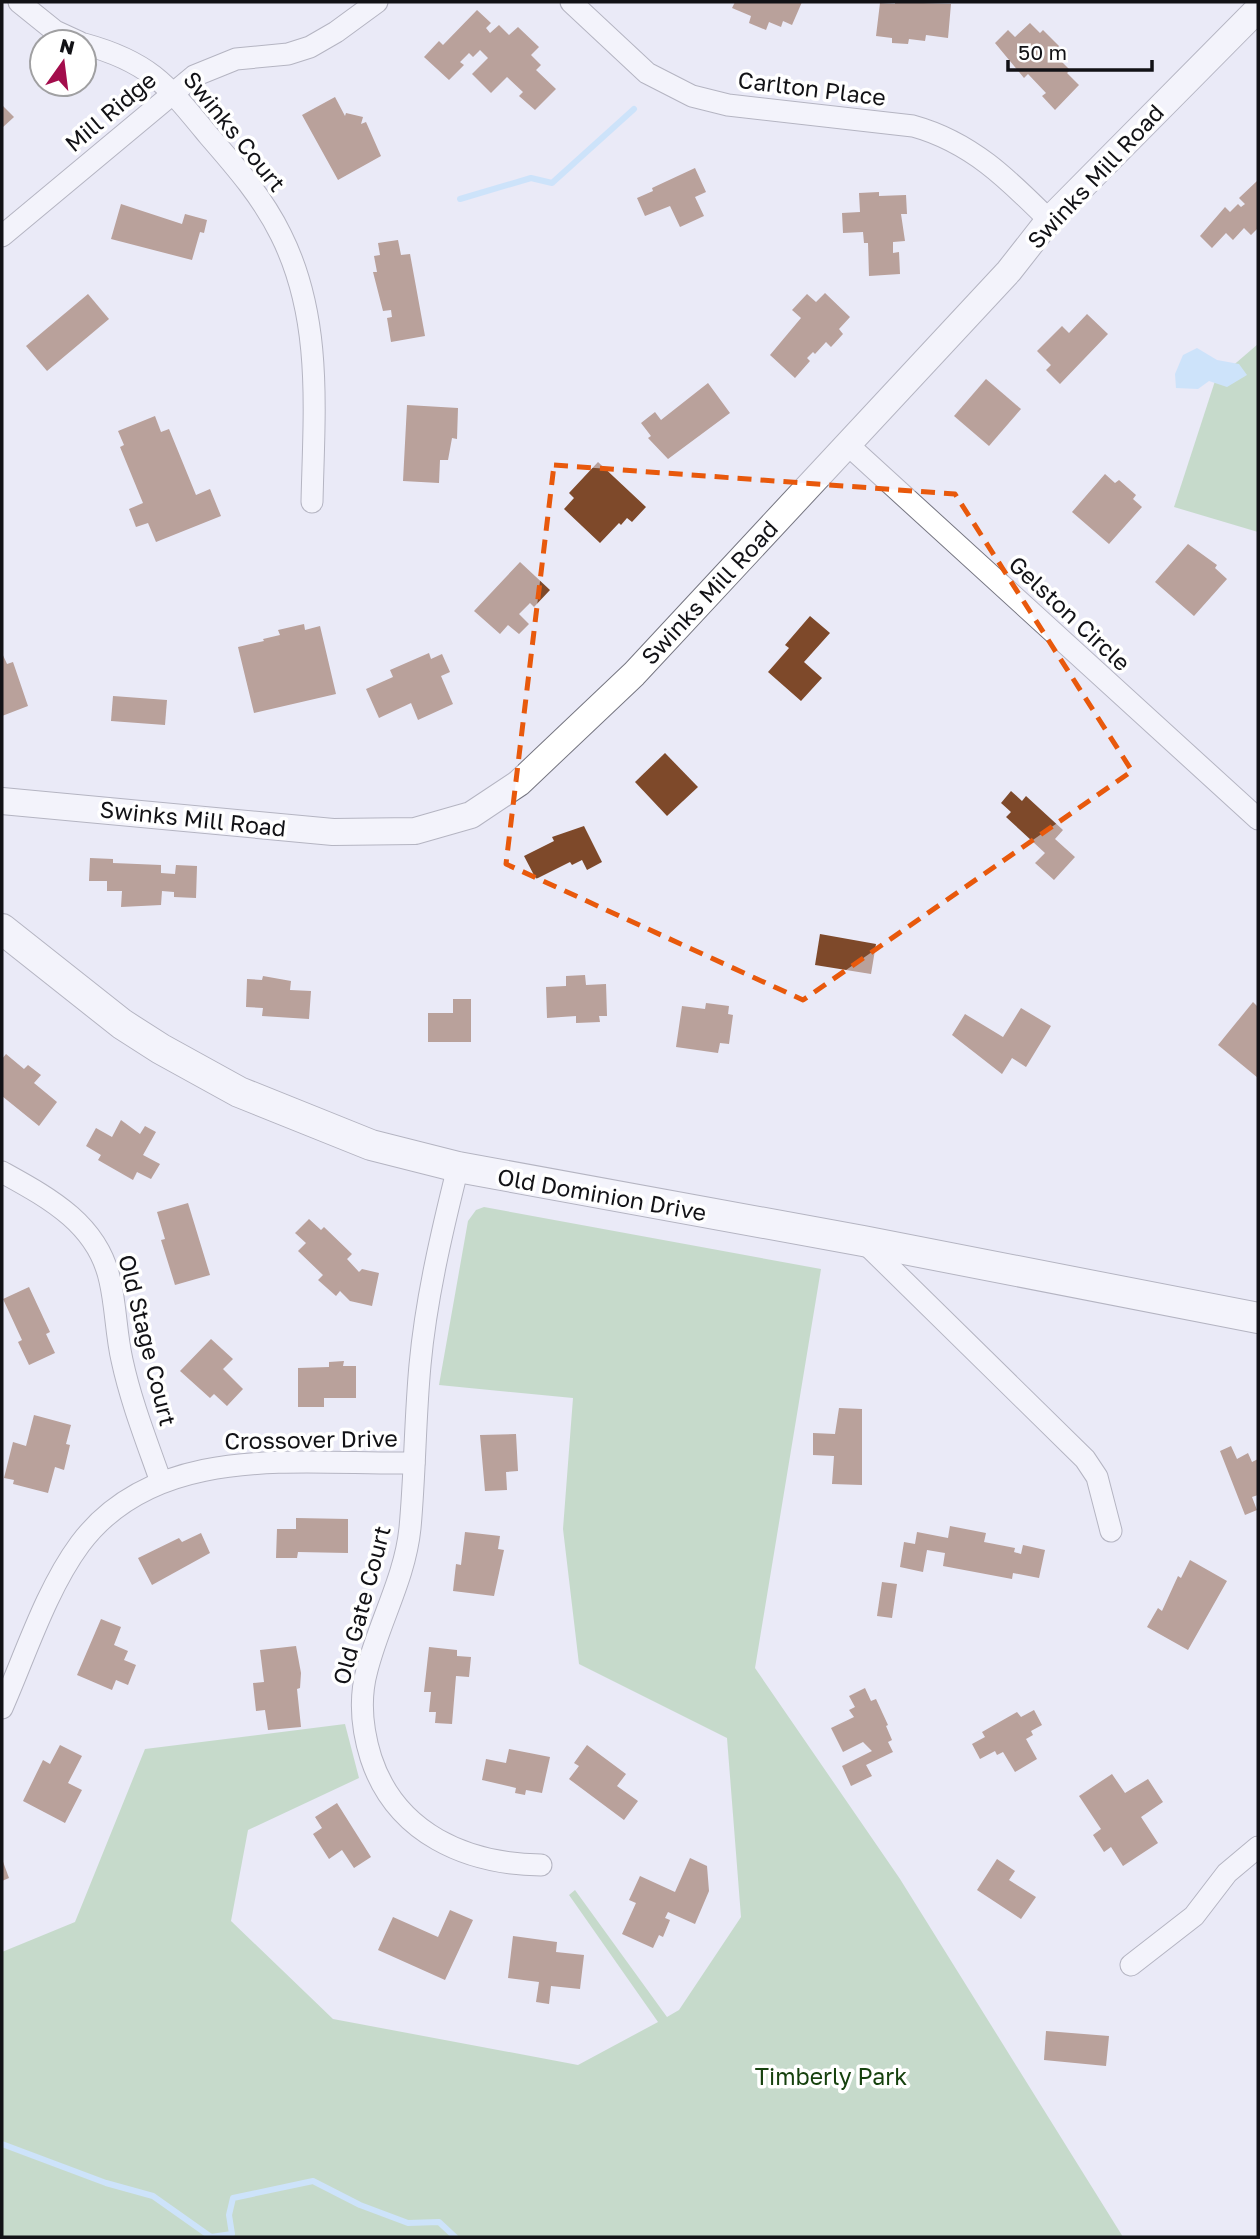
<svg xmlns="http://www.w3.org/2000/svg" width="1260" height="2239" font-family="'Golos Text',sans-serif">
  <rect width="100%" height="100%" fill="#eaeaf7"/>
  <g fill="#9cc895">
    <path d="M1258,344V532L1174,507L1215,381Z"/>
    <path d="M484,1207L821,1269L755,1668L900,1879L1123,2237H2V1952L75,1922L145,1749L345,1724L359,1778L248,1830L231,1921L333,2019L578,2065L658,2022L569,1895L575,1890L667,2017L679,2010L741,1917L727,1738L579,1664L563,1529L573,1398L439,1385L468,1221L476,1210Z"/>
  </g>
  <path fill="#acdbfd" d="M1197,348L1217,360L1239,364L1247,375L1227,387L1209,381L1198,389L1176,388L1175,374L1183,355Z"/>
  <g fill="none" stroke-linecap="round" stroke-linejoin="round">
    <g stroke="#acdbfd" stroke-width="6">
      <path d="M460,199L531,178L552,183L634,109"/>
      <path d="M2,2144L106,2183L153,2196L211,2237L232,2234L229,2215L233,2198L313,2181L360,2205L408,2223L439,2222L455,2237"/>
    </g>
  </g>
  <g fill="#7e492a">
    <path d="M735,2H802L792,25L783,21L781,27L769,22L766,30L749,23L751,16L732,8Z"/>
    <path d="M895,2L951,4L948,38L926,35L925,41L909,39L908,44L892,43V38L876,36L880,3L895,4Z"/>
    <path d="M477,10L491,23L486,28L490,33L499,25L509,35L518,27L539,47L531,55L541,65L536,70L556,89L535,110L519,96L523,92L507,77L491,93L472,74L488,58L480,50L473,57L469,53L460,62L464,65L449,80L424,57L439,41L443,45Z"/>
    <path d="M1030,23L1040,33L1043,30L1059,46L1053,53L1070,70L1067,73L1079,85L1055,110L1042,96L1046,93L1028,74L1024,78L995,43L1008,30L1015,37Z"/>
    <path d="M335,97L345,116L346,113L363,117L361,124L366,122L381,156L338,180L302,115Z"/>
    <path d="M2,105L14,117L2,128Z"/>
    <path d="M695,168L706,192L695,197L704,216L680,227L670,206L645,216L637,198L653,191L652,188Z"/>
    <path d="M1257,181L1258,228L1251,235L1244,228L1233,240L1226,233L1212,248L1200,236L1225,207L1230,212L1238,204L1241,207L1245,204L1239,198Z"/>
    <path d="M879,192V196L906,195L907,214H901L905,241L893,242V253L899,252L900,274L869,276L868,243H864L863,232L843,233L842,213L860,212L859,193Z"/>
    <path d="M121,204L182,224L185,214L207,220L204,233L200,232L192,260L111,239Z"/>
    <path d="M398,240L401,255L410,254L425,336L391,342L387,318L392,317L391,310L383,311L373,272H377L374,256L380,255L378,243Z"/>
    <path d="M825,293L850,317L839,329L843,334L831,347L826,342L815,354L813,352L807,358L810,361L795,378L770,355L801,318L792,310L807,294L816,302Z"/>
    <path d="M88,294L109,319L47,371L26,346Z"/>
    <path d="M1087,314L1108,334L1060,384L1046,370L1051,365L1037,351L1062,326L1069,333Z"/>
    <path d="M986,379L1021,409L989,446L954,416Z"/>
    <path d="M708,383L730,413L668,459L648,438L651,436L641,423L655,412L661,420Z"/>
    <path d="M407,405L458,408L457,439L452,438L448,460H440L439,483L403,481Z"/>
    <path d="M155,416L161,432L169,429L196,495L210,489L221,516L156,542L148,523L136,527L129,509L143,503L120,447L124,445L118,431Z"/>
    <path d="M598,462L646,507L632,522L627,518L621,525L619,523L600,543L564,509L574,498L569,493Z"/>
    <path d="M1105,474L1115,483L1119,480L1136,495L1133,499L1142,507L1109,544L1072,512Z"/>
    <path d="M1188,544L1217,565L1215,568L1227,579L1194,616L1155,582Z"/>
    <path d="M520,562L550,590L534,607L530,603L519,614L529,624L519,634L508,625L500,634L474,611Z"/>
    <path d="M810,616L830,633L804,662L822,678L801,701L768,672L789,648L785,645Z"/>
    <path d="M304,624L305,630L320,626L336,694L254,713L238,647L264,641L263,639L280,635L278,630Z"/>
    <path d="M2,653L7,664L13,662L28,706L2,716Z"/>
    <path d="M429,653L431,659L442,654L450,672L441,676L453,704L418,720L411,703L379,718L366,689L393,677L390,670Z"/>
    <path d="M113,696L167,700L165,725L111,721Z"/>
    <path d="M665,753L698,787L667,816L635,782Z"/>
    <path d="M1011,791L1022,801L1026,796L1063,830L1055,839L1075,857L1054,880L1035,863L1045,853L1006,817L1011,812L1001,803Z"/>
    <path d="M584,826L602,862L587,870L582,860L572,865L570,862L536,879L524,856L554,841L552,837Z"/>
    <path d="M90,858L113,859V863L161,865V873L175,874L176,865L197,866L196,898L174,897V892L162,891L161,905L121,907L122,891H107V881H89Z"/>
    <path d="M820,934L876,944L871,974L815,965Z"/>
    <path d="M585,975L586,985L606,984L607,1016H599L600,1022L576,1023V1016L547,1018L546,987L566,986V976Z"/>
    <path d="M263,976L291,981L290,990L311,991L309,1019L262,1016L263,1008L246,1007L247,979L262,980Z"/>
    <path d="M453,999H471V1042H428V1013H453Z"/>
    <path d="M1253,1002L1258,1007V1078L1218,1045Z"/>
    <path d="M706,1003L729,1006L728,1014L733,1015L729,1044L720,1043L718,1053L676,1047L682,1006L705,1009Z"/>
    <path d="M1021,1008L1051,1026L1026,1067L1012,1058L1002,1074L952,1035L965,1014L1003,1037Z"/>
    <path d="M6,1054L24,1069L28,1065L41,1075L34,1083L57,1102L39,1126L2,1096V1059Z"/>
    <path d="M121,1120L140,1134L145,1126L156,1132L143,1155L160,1164L151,1179L137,1172L133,1180L98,1160L101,1155L86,1146L96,1128L112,1137Z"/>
    <path d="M188,1203L210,1275L175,1285L161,1240L165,1239L157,1212Z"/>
    <path d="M309,1219L321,1230L324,1227L352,1254L347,1259L359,1272L362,1269L379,1273L372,1306L350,1301L340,1291L336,1296L318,1280L323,1275L298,1251L306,1243L295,1233Z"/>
    <path d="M29,1287L50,1332L46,1334L55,1353L29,1365L18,1342L22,1340L3,1299Z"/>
    <path d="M211,1339L233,1359L223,1369L243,1389L227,1406L214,1394L210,1398L180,1371Z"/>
    <path d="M344,1361L343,1366H356V1398H324V1407H298V1368L329,1367V1362Z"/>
    <path d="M839,1408L862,1409V1485L832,1484L834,1456L813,1455V1433L835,1434Z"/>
    <path d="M34,1415L71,1425L66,1444L70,1445L64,1470L55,1467L48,1493L13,1484L14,1480L4,1478L13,1442L26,1446Z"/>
    <path d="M516,1434L518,1471L506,1472L507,1490L485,1491L480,1435Z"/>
    <path d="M1231,1446L1237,1459L1248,1453L1252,1462L1258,1459V1495L1252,1497L1257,1510L1245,1515L1220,1451Z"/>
    <path d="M296,1518L348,1519V1553L298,1552L297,1558H276L277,1529H296Z"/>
    <path d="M950,1526L986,1533L984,1542L1015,1548L1014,1552L1021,1554L1023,1545L1045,1550L1039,1578L1013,1573L1012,1579L943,1566L945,1553L927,1550L923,1572L900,1567L904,1542L915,1544L917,1532L948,1538Z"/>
    <path d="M465,1532L500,1536L498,1549L504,1550L494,1596L453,1591L456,1564L461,1565Z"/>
    <path d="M201,1533L210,1553L152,1585L138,1558L179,1538L182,1542Z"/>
    <path d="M1190,1560L1227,1581L1188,1650L1147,1627L1158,1608L1162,1611L1178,1576L1181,1578Z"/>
    <path d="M882,1582L897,1584L892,1618L877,1616Z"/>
    <path d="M101,1619L121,1627L114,1645L128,1651L124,1660L136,1665L128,1685L116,1680L112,1690L77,1675Z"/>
    <path d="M296,1646L301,1673L300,1688L297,1689L301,1727L268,1730L265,1710L256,1711L253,1683L264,1682L260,1650Z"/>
    <path d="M429,1647L457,1650V1656L471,1657L469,1677L456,1676L452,1724L435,1723L436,1712H429L431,1692H424Z"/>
    <path d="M865,1688L871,1701L876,1699L888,1725L886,1726L892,1740L888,1742L893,1752L866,1765L872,1776L851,1786L842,1766L872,1751L863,1742L843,1752L831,1728L854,1717L849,1710L855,1707L849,1696Z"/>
    <path d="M1034,1710L1042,1725L1031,1731L1033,1735L1026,1739L1037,1759L1015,1772L1003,1752L997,1755L995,1751L980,1759L972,1744L985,1737L982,1732L1017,1712L1021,1717Z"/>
    <path d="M60,1745L82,1756L68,1783L82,1790L65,1823L23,1801L43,1760L50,1764Z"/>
    <path d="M587,1745L626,1774L617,1786L638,1801L624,1820L569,1779L579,1766L574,1763Z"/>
    <path d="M509,1749L550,1757L542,1793L526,1790L525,1795L515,1793L516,1788L482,1780L486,1759L506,1763Z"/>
    <path d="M1112,1774L1125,1793L1148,1779L1163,1802L1141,1817L1158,1843L1123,1866L1111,1847L1104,1852L1093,1835L1101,1829L1079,1796Z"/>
    <path d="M337,1803L371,1857L354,1868L342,1850L329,1859L313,1834L322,1828L315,1817Z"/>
    <path d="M690,1858L707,1866L709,1891L695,1924L668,1912L665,1918L670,1920L663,1937L659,1935L653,1948L622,1934L636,1903L629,1900L640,1876L675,1892Z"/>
    <path d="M2,1859L9,1878L2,1881Z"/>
    <path d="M997,1859L1015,1871L1009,1880L1036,1897L1021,1919L977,1890Z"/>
    <path d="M450,1910L473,1920L445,1980L378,1950L393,1917L438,1937Z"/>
    <path d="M513,1936L557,1942L556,1952L584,1955L580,1989L551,1986L549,2004L536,2002L539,1982L508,1978Z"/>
    <path d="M1046,2031L1109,2036L1106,2066L1044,2060Z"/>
  </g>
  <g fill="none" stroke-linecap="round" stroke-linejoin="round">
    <g stroke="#757580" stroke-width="23">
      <g id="minor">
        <path d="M19,2L55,31L79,42"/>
        <path d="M571,2L647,73L692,96L728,105L913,126C971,142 1008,179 1049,220"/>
        <path d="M84,44C150,62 167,85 209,136C236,167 263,198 281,235C323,319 314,411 312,502"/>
        <path d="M2,236L194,76L236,59L288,54L310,47L336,32L377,2"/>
        <path d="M847,444L1258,819"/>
        <path d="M458,1167C442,1231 426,1299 420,1365C415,1419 415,1474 410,1528C405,1578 379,1622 367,1670C359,1699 362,1729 371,1758C396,1834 467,1864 541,1865"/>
        <path d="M2,1172C49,1198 98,1224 110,1281C116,1307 116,1334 122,1360C131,1402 147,1442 161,1482"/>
        <path d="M863,1241L1085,1459L1097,1477L1111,1531"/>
        <path d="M2,1708C25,1656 46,1590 80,1544C157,1441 301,1465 414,1463"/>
        <path d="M1131,1965L1194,1916L1227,1873L1258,1847"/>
      </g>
    </g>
    <g stroke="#757580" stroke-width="28">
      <path id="tertiary" d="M2,801L333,832L415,831L471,815L519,783L634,674L1009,271L1049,220L1258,9"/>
    </g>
    <g stroke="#757580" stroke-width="32">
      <path id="secondary" d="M2,929L122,1024L161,1049L239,1092L371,1145L458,1167L863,1241L1258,1318"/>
    </g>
    <use href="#minor" stroke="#fff" stroke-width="21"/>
    <use href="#tertiary" stroke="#fff" stroke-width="26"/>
    <use href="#secondary" stroke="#fff" stroke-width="30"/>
  </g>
  <path d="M0 0H1260V2239H0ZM554,465L955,494L1132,771L803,1000L506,864Z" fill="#eaeaf7" fill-opacity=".55" fill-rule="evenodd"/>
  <path fill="none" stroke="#e8590c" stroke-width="5" stroke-dasharray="14 9" stroke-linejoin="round" d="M554,465L955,494L1132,771L803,1000L506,864Z"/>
  <g text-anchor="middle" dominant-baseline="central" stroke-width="7" stroke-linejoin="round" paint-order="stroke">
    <g font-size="23" fill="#121216" stroke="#fff">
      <text transform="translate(812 88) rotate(7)">Carlton Place</text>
      <text transform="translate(110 111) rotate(-40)">Mill Ridge</text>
      <text transform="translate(235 131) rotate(51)">Swinks Court</text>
      <text transform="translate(1095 176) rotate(-47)">Swinks Mill Road</text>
      <text transform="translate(709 592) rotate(-47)">Swinks Mill Road</text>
      <text transform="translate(1070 613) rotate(43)">Gelston Circle</text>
      <text transform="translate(193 818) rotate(6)">Swinks Mill Road</text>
      <text transform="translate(602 1194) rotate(10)">Old Dominion Drive</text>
      <text transform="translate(148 1340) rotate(76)">Old Stage Court</text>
      <text transform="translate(311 1439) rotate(-1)">Crossover Drive</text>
      <text transform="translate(361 1605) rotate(-75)">Old Gate Court</text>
    </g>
    <g font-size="23" fill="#16410e" stroke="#fff">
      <text x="831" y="2076">Timberly Park</text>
    </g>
  </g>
  <rect width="1260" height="2239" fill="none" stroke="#121216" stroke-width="7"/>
  <g transform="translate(63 63) rotate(14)"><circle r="33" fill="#ffffff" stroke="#a0a0a2" stroke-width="2"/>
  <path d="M0-5L12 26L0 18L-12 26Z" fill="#a30d4c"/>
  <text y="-10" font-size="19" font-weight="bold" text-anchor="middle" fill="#121216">N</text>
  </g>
  <path d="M1008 60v10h144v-10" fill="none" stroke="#121216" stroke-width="3.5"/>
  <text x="1018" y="60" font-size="21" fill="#121216" stroke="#ffffff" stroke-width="5" paint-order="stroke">50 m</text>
</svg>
